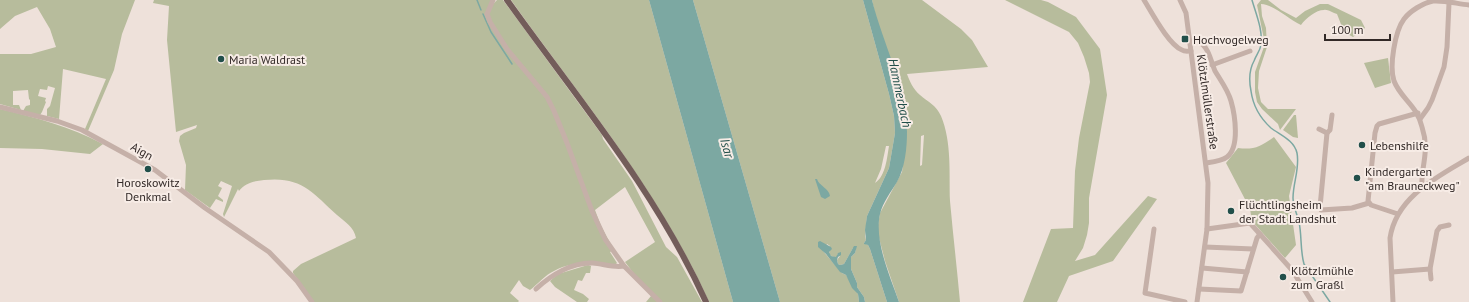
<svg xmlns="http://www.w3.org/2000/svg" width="1469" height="302" font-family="'PT Sans',sans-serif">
  <rect width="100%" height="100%" fill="#eee1da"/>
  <g fill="#b7bc9c" fill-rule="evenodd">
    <path d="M0,0H135L122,34L114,70L88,131L85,129L106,79L63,69L59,119L47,116V109L50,106L55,88L48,86L47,90L40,89L38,96L46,98L45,101L46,102L42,112L40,115L23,111L26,106L30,105V100L29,99L28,90L13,91V105H19L21,110L0,104V54H31L56,47L50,29L37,7L15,16L0,29Z"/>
    <path d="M154,0H493L494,3L497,0H503L602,135L603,139L632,181L666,247L677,257L702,302H646L651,296L625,262L655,242L625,187L595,210L601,226L614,250L610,252L617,263L615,265C593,263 575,260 554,271C545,275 538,284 530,290L523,286L519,280L510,293L519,301L518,302H314L293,273V271L301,264L356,238C354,227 345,222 337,215C312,192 301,176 264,180C254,181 245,183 239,191L238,189L224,217L223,214L232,186L221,181L218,186L222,188L218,196L223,200V202L216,199L210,208L185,190L186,165L179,141L180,136L184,133L196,128L197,125L176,132L167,40L169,6L153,3Z"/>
    <path d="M511,0H649L733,302H709C659,191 581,98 511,0Z"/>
    <path d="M693,0H863L889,94L894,116L895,133L889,168L867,216L865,236L866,240L864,243L868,245L870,249L887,302H865L864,297L857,287V283L851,269V257L855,253L856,248H853L844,264L840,265L838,264L837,260L840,256L837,254V257H834L829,255L830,246L827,244L823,251L842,273L846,275L858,294L859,302H780ZM886,146H889C887,157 886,176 875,183L881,169Z"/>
    <path d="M872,0H922L961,29L972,40L988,67L907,74C910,82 913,89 920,95C928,102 936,105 941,116C952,142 949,174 950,201C953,235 957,268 960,302H899L885,261L878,234V225L880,213L902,172L905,150ZM924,135L922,165L920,166L921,136Z"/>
    <path d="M1005,0H1041L1048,2L1076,17L1100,49L1107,95L1089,198V223L1087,235L1083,248L1075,261L1095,255L1148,196L1157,199L1113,261L1069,276L1057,302H1023L1051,229L1073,228L1075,171L1079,138L1090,82L1089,73L1084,57L1078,43L1069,32Z"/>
    <path d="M1261,0H1268L1281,10L1296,18L1305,11L1320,4H1328L1361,20L1365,28L1353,37L1344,32L1337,14C1333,13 1327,9 1324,10C1316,10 1306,18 1301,25C1288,19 1275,5 1261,4L1262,16L1266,28L1267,47L1259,71L1258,88L1261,102L1268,109H1296L1280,130L1278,124L1262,109L1257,102L1255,92V72L1265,44L1257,5Z"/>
    <path d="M1388,58L1391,83L1375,88L1364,63Z"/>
    <path d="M0,109C37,118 69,126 103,144L90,154L42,149L0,148Z"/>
    <path d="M1294,115H1296L1298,138L1293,137L1283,130Z"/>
    <path d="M1274,137L1296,167L1289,196L1296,245L1285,258L1252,221L1249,203H1247L1226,163L1238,148C1255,150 1261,146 1274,137Z"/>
    <path d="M588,265L591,266L590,273H586L582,281L578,280L574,290L583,294L589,299L587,302H577L555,287L550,281L558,274Z"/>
  </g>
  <g fill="#7ca8a2">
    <path d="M649,0H693L780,302H733Z"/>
    <path d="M863,0H872C883,44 906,86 907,132C907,148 905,168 897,182C891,192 883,202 880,214C874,241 890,276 899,302H887L870,249L868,245L864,244V243L866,240L865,230L867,216L889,168L895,133L894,116L889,94Z"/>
    <path d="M815,179H817C819,186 829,188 830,196L825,199L821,197Z"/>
    <path d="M820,241L831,247L832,249L829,252L831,256L836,257L838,253L841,252V255L838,257L837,260L838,264L840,265L844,264L854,246H857L855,253L851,257V269L857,283V287L864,297L865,302H859L858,294L852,288L846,275L840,272L826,254L818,247V242Z"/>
  </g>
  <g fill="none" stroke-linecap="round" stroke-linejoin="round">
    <g stroke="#7ca8a2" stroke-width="1.5">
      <path d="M477,0L481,10"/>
      <path d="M1252,0C1256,14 1263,30 1261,45C1260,51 1256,55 1254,61C1249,70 1249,81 1251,91C1253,106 1260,118 1271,128C1280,135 1294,140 1297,153C1300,168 1293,183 1293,198C1293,206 1297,214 1299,222C1302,236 1300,250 1304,264L1330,302"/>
      <path d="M483,14L491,32L512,64"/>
    </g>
    <g stroke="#c5b0a8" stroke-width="5">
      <path d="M493,0L487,14L490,22L507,49L547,97L554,111L567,143L592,211L605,239L624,266L660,302"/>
      <path d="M1144,0C1152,13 1169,45 1182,50C1185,52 1188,51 1191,51"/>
      <path d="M1180,0L1186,13L1208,183L1207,229L1197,302"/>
      <path d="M1190,43L1199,42C1209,47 1211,62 1215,71C1221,81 1228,90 1231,101C1235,115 1240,147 1227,157C1222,161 1213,162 1206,163"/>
      <path d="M1212,65L1250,51"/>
      <path d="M0,107L57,121L82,130L155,170L205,208L269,252L297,281L312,302"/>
      <path d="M1420,119L1428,108L1432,100L1444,67L1447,47L1449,3"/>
      <path d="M1319,129L1327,133L1330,130L1332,115"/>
      <path d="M1327,133L1320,207L1321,210L1352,208L1369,203"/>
      <path d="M1422,188C1421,176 1424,166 1425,154C1426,145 1425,136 1422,127C1417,105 1401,99 1394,81C1389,66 1395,31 1404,19C1410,11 1423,3 1433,1C1444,0 1458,4 1469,5"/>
      <path d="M1398,214L1371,205L1368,201L1375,133L1377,126L1379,124L1418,113"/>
      <path d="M1154,229L1145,293L1185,302"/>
      <path d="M1207,229L1250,223L1292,270L1312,302"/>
      <path d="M1205,247L1253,249"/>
      <path d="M1202,268L1247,272"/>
      <path d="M1392,272L1430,269"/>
      <path d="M1431,279L1430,269L1437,231L1440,227L1449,225"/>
      <path d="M536,289C551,275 572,262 593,263C604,264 614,268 624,266"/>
      <path d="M1199,289L1241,291L1257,238L1260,234"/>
      <path d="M1393,302L1390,238C1396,197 1437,177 1469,158"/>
    </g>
    <path stroke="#735d5a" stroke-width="6" d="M507,0C577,98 656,191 706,302"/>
  </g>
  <g fill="#214f4a" stroke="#f7ece6" stroke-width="1.5">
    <rect x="1181" y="35" width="8" height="8" rx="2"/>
    <circle cx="221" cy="59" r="4"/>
    <circle cx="1362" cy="145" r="4"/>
    <circle cx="148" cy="169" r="4"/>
    <circle cx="1357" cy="178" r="4"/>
    <circle cx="1231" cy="211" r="4"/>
    <circle cx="1283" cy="277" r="4"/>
  </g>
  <g text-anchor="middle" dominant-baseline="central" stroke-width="4" stroke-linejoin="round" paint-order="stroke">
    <g font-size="12" fill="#322927" stroke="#f7ece6" text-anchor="start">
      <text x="1193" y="39">Hochvogelweg</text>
      <text x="229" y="59">Maria Waldrast</text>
      <text x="1370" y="145">Lebenshilfe</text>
      <text x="1365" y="171">Kindergarten<tspan x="1365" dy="14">"am Brauneckweg"</tspan></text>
      <text x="148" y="182" text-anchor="middle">Horoskowitz<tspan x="148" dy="14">Denkmal</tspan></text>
      <text x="1239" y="204">Flüchtlingsheim<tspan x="1239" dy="14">der Stadt Landshut</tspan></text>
      <text x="1291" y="270">Klötzlmühle<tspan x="1291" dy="14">zum Graßl</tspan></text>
    </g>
    <g font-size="12" fill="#322927" stroke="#f7ece6">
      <text transform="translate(1208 102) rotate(82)">Klötzlmüllerstraße</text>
      <text transform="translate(142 151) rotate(29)">Aign</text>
    </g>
    <g font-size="13" font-style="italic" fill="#214f4a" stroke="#f7ece6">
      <text transform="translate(900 93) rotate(78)">Hammerbach</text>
      <text transform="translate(727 148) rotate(74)">Isar</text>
    </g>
  </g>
  <path d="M1325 34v6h65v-6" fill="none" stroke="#322927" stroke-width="2"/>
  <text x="1331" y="34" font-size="12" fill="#322927" stroke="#f7ece6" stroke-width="3" paint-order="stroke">100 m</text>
</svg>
